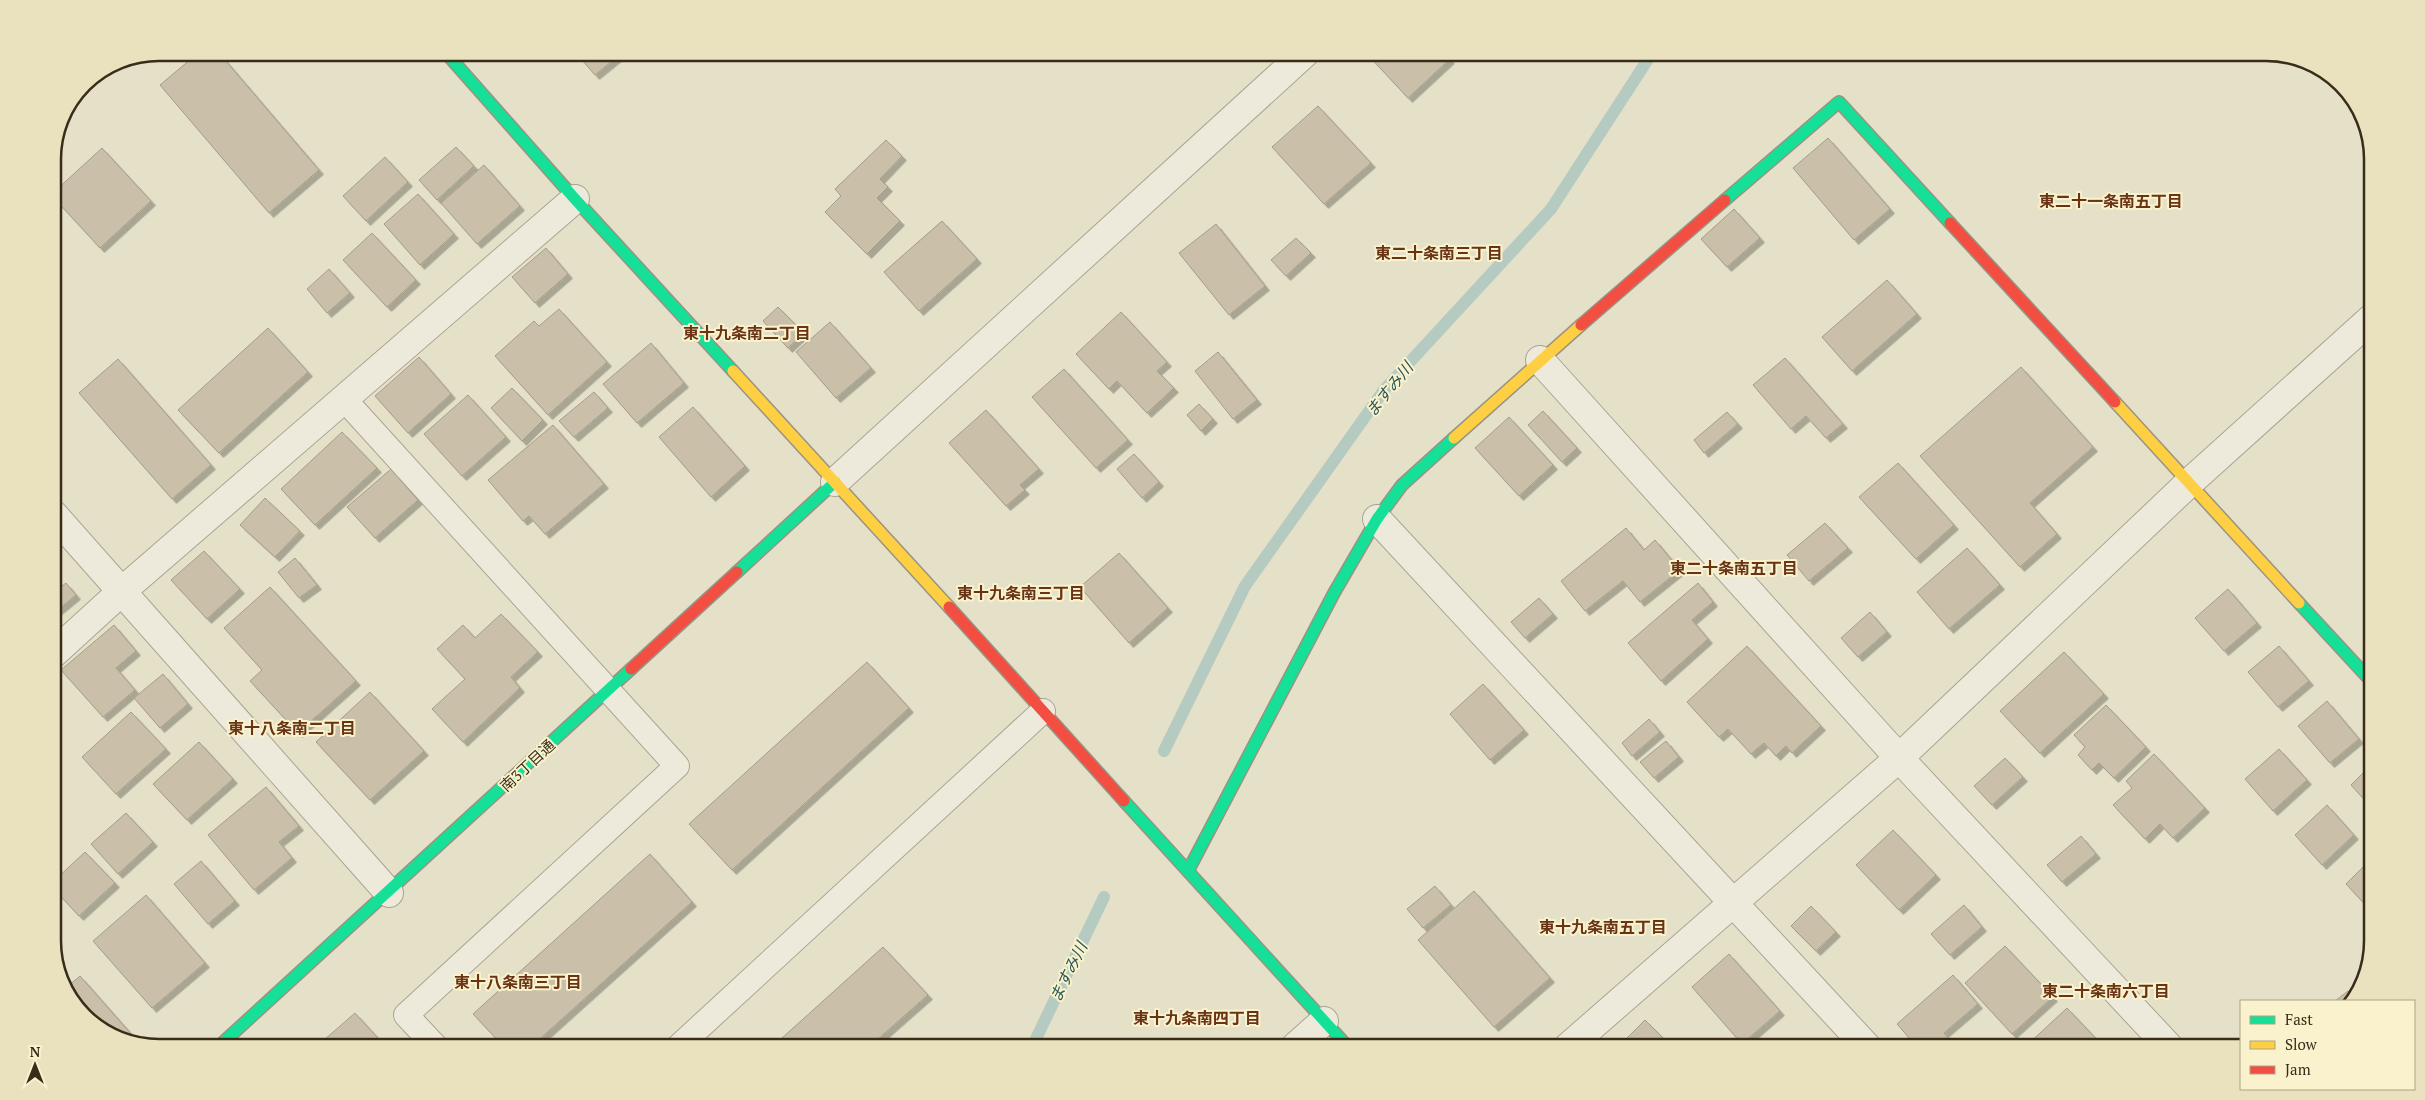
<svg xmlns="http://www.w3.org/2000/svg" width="2425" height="1100" font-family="'PT Serif','Noto Sans JP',serif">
  <defs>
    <filter id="shadow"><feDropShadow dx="4.5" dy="4.5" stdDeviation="0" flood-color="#0004"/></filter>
  </defs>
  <rect width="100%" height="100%" fill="#e5e1c9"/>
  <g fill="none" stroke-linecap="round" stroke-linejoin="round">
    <g stroke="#b5cbc1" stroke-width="12">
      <path d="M1164,751L1245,586L1384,390L1551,209L1652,53"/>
      <path d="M1032,1047L1104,897"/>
    </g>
  </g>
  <g fill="#cabfa9" stroke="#a59c88" filter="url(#shadow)">
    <path d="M198,53H219L319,170L269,213L160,85Z"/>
    <path d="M576,53H622L595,75Z"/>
    <path d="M1370,53H1443L1450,59L1408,98L1368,55Z"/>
    <path d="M1318,106L1371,163L1324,204L1272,147Z"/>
    <path d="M1828,138L1890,209L1854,240L1793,168Z"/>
    <path d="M886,140L902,156L880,179L888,187L877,198L900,221L867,254L825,212L841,196L835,189Z"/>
    <path d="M456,147L474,166L437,200L419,180Z"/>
    <path d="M102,148L151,201L100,248L53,197V193Z"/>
    <path d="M385,157L408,182L366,221L343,196Z"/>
    <path d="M484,165L520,206L477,244L441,203Z"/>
    <path d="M418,194L454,234L420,265L384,224Z"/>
    <path d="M1734,209L1760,238L1727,267L1701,239Z"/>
    <path d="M942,221L977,259L919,311L884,272Z"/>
    <path d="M1216,224L1265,286L1229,315L1179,253Z"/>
    <path d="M372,233L416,280L387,307L343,260Z"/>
    <path d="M1296,238L1311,253L1286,276L1271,260Z"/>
    <path d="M546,248L568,274L535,303L512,277Z"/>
    <path d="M329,269L350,293L327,313L307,289Z"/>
    <path d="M1887,280L1917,314L1852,371L1822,337Z"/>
    <path d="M778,307L804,333L788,348L763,321Z"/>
    <path d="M559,309L607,362L548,415L495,356L534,321L539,326Z"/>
    <path d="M1121,312L1167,362L1157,371L1174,388L1147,413L1117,381L1109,389L1076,354Z"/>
    <path d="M830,322L871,368L836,398L796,352Z"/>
    <path d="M268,328L308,372L219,453L178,410Z"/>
    <path d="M651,343L684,383L637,423L603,384Z"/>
    <path d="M1218,352L1257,400L1233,419L1195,371Z"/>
    <path d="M419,357L451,394L408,433L375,396Z"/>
    <path d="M1785,358L1843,424L1826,438L1806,416L1791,429L1753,385Z"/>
    <path d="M118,359L211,465L172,499L79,393Z"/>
    <path d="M2021,367L2093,447L2030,503L2057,534L2020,567L1920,456Z"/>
    <path d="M1064,369L1128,440L1096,468L1032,397Z"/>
    <path d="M512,388L543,420L522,441L491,408Z"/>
    <path d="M594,392L608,408L574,437L559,421Z"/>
    <path d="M468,395L506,437L462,476L424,434Z"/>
    <path d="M1199,404L1213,419L1201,431L1187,415Z"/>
    <path d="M693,407L745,466L711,497L659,437Z"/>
    <path d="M986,410L1039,469L1020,485L1025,490L1006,506L949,443Z"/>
    <path d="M1543,411L1577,448L1562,462L1528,425Z"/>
    <path d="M1727,412L1738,424L1704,453L1694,440Z"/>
    <path d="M1509,417L1553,465L1519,496L1475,448Z"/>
    <path d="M553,425L604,484L545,534L529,516L523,521L488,480Z"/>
    <path d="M342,432L377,468L315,525L281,489Z"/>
    <path d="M1134,454L1159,482L1142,498L1117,469Z"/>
    <path d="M1898,463L1954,525L1916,559L1859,497Z"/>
    <path d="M391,469L418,500L375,538L347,507Z"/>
    <path d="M265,498L300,531L275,557L240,525Z"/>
    <path d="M1825,523L1848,548L1809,581L1787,555Z"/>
    <path d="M1626,528L1644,550L1655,540L1680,570L1640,602L1623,581L1585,611L1561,581Z"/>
    <path d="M1967,548L2000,585L1949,629L1917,592Z"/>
    <path d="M204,551L240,589L207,619L171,580Z"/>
    <path d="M1119,553L1168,608L1129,643L1080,587Z"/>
    <path d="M295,558L317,585L299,598L278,572Z"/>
    <path d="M66,583L76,595L53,614V593Z"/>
    <path d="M1698,583L1713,602L1692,620L1708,639L1661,681L1628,643Z"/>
    <path d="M270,587L356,681L298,733L250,681L262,670L224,628Z"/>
    <path d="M2228,589L2257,623L2224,651L2195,618Z"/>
    <path d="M1539,598L1553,614L1525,638L1511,622Z"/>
    <path d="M1870,612L1887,632L1858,657L1841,638Z"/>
    <path d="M501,614L538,652L511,677L520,688L463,742L432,709L465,679L437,649L463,625L475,638Z"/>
    <path d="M114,625L136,651L116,668L135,690L103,717L61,670Z"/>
    <path d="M1747,646L1821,726L1792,753L1786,746L1776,756L1764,743L1751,754L1728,729L1719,737L1687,702Z"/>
    <path d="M2279,646L2309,681L2278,707L2248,672Z"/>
    <path d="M2064,652L2104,694L2040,753L2000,711Z"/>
    <path d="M867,662L909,708L732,870L689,824Z"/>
    <path d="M163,674L188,704L160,728L134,698Z"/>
    <path d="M1483,684L1524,730L1490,760L1450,714Z"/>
    <path d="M370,692L424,751L370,800L316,742Z"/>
    <path d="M2327,701L2359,739L2330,763L2298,726Z"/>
    <path d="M2106,705L2146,747L2114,778L2099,763L2092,770L2078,755L2085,747L2074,735Z"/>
    <path d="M131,712L166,749L116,794L82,757Z"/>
    <path d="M1649,719L1660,732L1632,756L1622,743Z"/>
    <path d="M1666,741L1679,757L1654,778L1640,762Z"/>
    <path d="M199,742L233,779L187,820L153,784Z"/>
    <path d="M2279,749L2307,780L2273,811L2245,779Z"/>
    <path d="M2154,754L2205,808L2173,838L2160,824L2145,839L2113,805L2132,788L2126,781Z"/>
    <path d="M2005,758L2023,777L1992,805L1974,786Z"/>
    <path d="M2372,764V808L2351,785Z"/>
    <path d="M266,787L299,826L279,842L292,858L254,890L208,835Z"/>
    <path d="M2327,805L2354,835L2322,865L2295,835Z"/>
    <path d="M126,813L153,842L118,874L91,844Z"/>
    <path d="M1893,830L1936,875L1899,910L1856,865Z"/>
    <path d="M2081,836L2096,854L2062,882L2047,865Z"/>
    <path d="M85,852L115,883L79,916L53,888V882Z"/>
    <path d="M650,854L692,902L531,1047H504L473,1014Z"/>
    <path d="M2372,858V912L2346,884Z"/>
    <path d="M201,861L235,901L208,924L174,884Z"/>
    <path d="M1435,886L1451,905L1423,928L1407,909Z"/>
    <path d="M1474,891L1550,978L1494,1027L1418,940Z"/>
    <path d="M146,895L205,963L152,1008L93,941Z"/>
    <path d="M1964,905L1982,927L1950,955L1931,934Z"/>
    <path d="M1811,906L1836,932L1816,951L1791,926Z"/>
    <path d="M2005,946L2053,997L2012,1034L1965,983Z"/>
    <path d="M883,947L928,995L869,1047H772Z"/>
    <path d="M1729,954L1780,1011L1742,1044L1692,987Z"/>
    <path d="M1953,975L1978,1004L1944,1033L1949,1039L1939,1047H1936L1931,1042L1926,1047H1917L1897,1024Z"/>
    <path d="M80,976L133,1036L127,1041L118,1039L74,1006L67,987Z"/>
    <path d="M2348,991L2353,996L2348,1001H2335Z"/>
    <path d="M2067,1008L2104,1047H2025Z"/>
    <path d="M355,1013L386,1047H316Z"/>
    <path d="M1645,1020L1665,1040L1657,1047H1632L1625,1040Z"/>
  </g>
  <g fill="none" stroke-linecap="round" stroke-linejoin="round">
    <g stroke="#aaa493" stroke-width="26">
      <g id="lane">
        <path d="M344,399L677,766L406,1015L436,1047"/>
        <path d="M678,1047L1043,711"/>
      </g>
    </g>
    <g stroke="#aaa493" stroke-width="30">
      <g id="street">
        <path d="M1540,360L1899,758L2169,1047"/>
        <path d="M835,482L1305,53"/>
        <path d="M53,514L389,893"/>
        <path d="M1377,519L1867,1047"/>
        <path d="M53,654L122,591L575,199"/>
        <path d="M1295,1047L1324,1021"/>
        <path d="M1568,1047L1899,758L2190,482L2372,318"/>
      </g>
    </g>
    <g stroke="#999382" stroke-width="14">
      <g id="fast">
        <path d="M446,53L575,199L733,371"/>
        <path d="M1725,200L1839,102L1950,223"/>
        <path d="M737,572L835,482"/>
        <path d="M2299,603L2372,682"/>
        <path d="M1124,801L1348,1047"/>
        <path d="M1188,871L1334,593L1377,519L1402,485L1454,438"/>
        <path d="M218,1047L631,669"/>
      </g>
    </g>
    <g stroke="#999382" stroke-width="14">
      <g id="slow">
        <path d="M733,371L949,607"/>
        <path d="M2115,402L2299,603"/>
        <path d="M1454,438L1581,325"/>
      </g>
    </g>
    <g stroke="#999382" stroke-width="14">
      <g id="jam">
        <path d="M1950,223L2115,402"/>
        <path d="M1581,325L1725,200"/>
        <path d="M949,607L1124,801"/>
        <path d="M631,669L737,572"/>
      </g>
    </g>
    <use href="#lane" stroke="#edeadb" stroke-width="24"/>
    <use href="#street" stroke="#edeadb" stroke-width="28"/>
    <use href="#fast" stroke="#16e098" stroke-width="11"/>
    <use href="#slow" stroke="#ffcf43" stroke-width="11"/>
    <use href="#jam" stroke="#f24e42" stroke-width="11"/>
  </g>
  <g text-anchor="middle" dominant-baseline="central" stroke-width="4" stroke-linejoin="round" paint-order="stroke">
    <g font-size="15" fill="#392d1a" stroke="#f9f2cc">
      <text transform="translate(527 765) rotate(-43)">南3丁目通</text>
    </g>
    <g font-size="16" font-weight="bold" fill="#693315" stroke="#f9f2cc">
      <text x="2111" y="201">東二十一条南五丁目</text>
      <text x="1439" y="253">東二十条南三丁目</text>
      <text x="747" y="333">東十九条南二丁目</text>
      <text x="1734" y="568">東二十条南五丁目</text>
      <text x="1021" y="593">東十九条南三丁目</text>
      <text x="292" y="728">東十八条南二丁目</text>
      <text x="1603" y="927">東十九条南五丁目</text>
      <text x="518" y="982">東十八条南三丁目</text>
      <text x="2106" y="991">東二十条南六丁目</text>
      <text x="1197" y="1018">東十九条南四丁目</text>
    </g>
    <g font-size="16" font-style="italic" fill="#28565a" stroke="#f9f2cc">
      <text transform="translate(1389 389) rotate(-51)">ますみ川</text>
      <text transform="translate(1068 972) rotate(-64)">ますみ川</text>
    </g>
  </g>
  <path d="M0 0H2425V1100H0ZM159 61H2266A98 98 0 0 1 2364 159V941A98 98 0 0 1 2266 1039H159A98 98 0 0 1 61 941V159A98 98 0 0 1 159 61Z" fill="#eae2be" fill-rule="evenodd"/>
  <path fill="none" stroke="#392d1a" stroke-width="2.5" d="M159 61H2266A98 98 0 0 1 2364 159V941A98 98 0 0 1 2266 1039H159A98 98 0 0 1 61 941V159A98 98 0 0 1 159 61Z"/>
  <rect x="2240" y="1000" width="175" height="90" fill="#f9f2cc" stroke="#aca385"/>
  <rect x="2250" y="1016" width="25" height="8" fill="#16e098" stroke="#aca385"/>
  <text x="2285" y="1025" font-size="15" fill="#392d1a">Fast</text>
  <rect x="2250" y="1041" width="25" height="8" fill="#ffcf43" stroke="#aca385"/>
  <text x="2285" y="1050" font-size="15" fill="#392d1a">Slow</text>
  <rect x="2250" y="1066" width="25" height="8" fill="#f24e42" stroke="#aca385"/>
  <text x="2285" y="1075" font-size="15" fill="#392d1a">Jam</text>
  <g transform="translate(35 1065)" stroke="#f9f2cc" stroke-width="4" paint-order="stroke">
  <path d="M0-4L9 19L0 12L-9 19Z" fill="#392d1a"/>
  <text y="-8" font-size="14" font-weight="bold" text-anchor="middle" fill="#392d1a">N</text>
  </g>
</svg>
